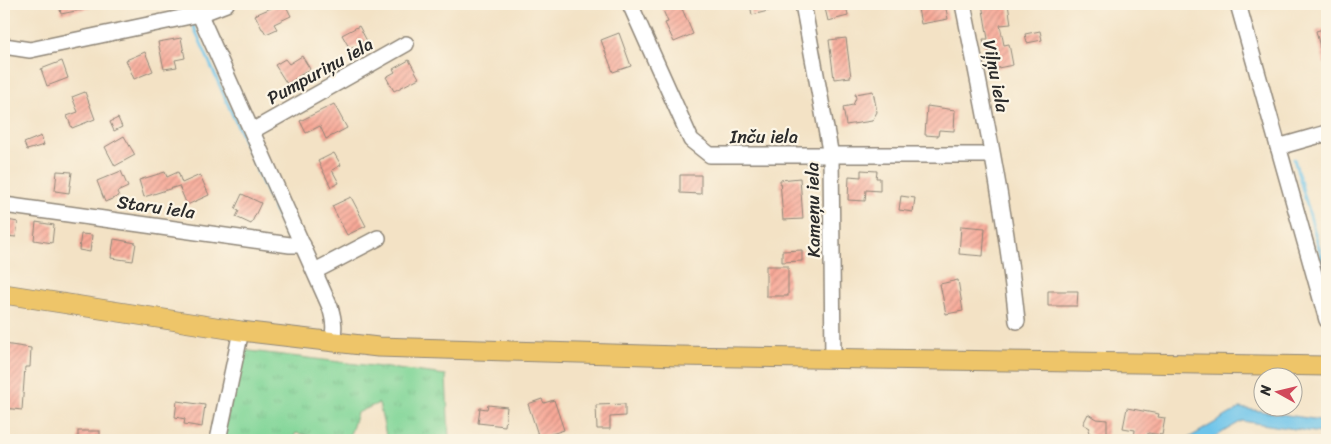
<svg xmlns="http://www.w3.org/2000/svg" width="1331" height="444" font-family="Sriracha,sans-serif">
  <defs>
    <pattern id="grass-tufts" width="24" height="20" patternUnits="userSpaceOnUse" patternTransform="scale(1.25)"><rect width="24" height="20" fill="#80d597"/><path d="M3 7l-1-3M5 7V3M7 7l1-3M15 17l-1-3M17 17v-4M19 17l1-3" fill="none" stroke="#6fb782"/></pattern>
    <pattern id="building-hatch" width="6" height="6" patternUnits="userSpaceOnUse" patternTransform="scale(1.25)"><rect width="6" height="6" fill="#f8a998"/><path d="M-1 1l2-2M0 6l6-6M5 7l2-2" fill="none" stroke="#c98a7c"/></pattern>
  </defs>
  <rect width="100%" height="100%" fill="#fcf5e5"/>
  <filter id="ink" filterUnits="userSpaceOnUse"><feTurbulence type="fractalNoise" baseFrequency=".02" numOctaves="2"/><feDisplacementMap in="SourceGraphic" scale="10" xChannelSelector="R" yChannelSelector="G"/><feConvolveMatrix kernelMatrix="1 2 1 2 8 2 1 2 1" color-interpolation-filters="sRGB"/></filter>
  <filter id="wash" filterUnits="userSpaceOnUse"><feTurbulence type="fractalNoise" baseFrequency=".0096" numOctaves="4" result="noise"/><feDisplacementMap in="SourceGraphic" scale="20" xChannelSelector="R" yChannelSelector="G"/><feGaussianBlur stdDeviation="1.12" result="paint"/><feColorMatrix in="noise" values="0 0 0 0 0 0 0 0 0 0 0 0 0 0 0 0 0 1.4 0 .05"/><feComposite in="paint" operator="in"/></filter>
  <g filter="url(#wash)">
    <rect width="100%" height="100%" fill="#f3e2c5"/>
    <path fill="url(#grass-tufts)" stroke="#568061" d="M242,350L446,375L449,440H387L379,403L357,413L351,432L345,440H327L296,433L292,440H222Z"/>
    <path fill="#6dc4ea" stroke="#4c788a" d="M1240,408L1327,421V434L1242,421L1209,440H1185Z"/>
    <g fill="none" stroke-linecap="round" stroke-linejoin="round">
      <g stroke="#6dc4ea" stroke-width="3">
        <path d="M193,25L287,238"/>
        <path d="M1294,159L1327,276"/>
      </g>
    </g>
    <g id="blocks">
      <g fill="url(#building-hatch)">
        <path d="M59,4H89L90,8L61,14Z"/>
        <path d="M280,4H285L291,16L274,24L277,29L266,34L263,29H262L255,15Z"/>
        <path d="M671,4H680L693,34L674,42L665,23L668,22L662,8Z"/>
        <path d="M750,4H784V7L752,15Z"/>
        <path d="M824,4H846L848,16L828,21Z"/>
        <path d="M917,4H945L948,19L921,24Z"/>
        <path d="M982,4H1008L1011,24L1000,25L1004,45L1009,44L1013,65L993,69L989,49H985L983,39H988Z"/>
        <path d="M359,26L367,41L350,49L342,35Z"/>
        <path d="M1327,28V64H1324L1316,31Z"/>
        <path d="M1040,31L1042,40L1027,43L1025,34Z"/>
        <path d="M619,33L631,66L613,72L601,40Z"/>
        <path d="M181,38L185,58L175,60L177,67L164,69L158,42Z"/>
        <path d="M846,38L851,77L834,79L829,40Z"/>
        <path d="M145,52L153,71L134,79L126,60Z"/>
        <path d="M302,56L310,69L287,84L275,65L285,59L289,64Z"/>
        <path d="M409,60L419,78L394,91L386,77L395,72L393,69Z"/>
        <path d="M62,61L68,78L47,86L41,69Z"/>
        <path d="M873,91L877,112L872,121L846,125L843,107L853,105L856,98L855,94Z"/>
        <path d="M85,92L95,119L72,128L67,116L78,112L72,97Z"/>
        <path d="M334,104L347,128L326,139L320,126L306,133L300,121Z"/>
        <path d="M927,106L955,110L954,131L939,130L938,136L925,135Z"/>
        <path d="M118,118L122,127L114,131L110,122Z"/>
        <path d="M41,136L44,145L27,150L24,143Z"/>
        <path d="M124,136L135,155L115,166L105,147Z"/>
        <path d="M334,153L341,165L332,170L339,183L331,187L318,161Z"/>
        <path d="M861,170L877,171L876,178H880V191L866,190L865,201L848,200L849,176L861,177Z"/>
        <path d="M57,171L72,172L69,193L55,191Z"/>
        <path d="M121,171L128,187L117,192L119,196L105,202L97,181Z"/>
        <path d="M165,172L167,177L178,172L182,183L200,175L209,195L187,205L179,186L144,197L139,180Z"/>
        <path d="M680,175H701V194L680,193Z"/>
        <path d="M800,178L803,219L783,220L780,180Z"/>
        <path d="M242,194L261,203L251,224L236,217L239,211L235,209Z"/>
        <path d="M901,196L915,198L913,212L899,210Z"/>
        <path d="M351,197L366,226L347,235L332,206Z"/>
        <path d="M7,220L18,222L16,237L5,236Z"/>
        <path d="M36,222L54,225L52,243L34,240Z"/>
        <path d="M961,226L985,228L983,256L959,254Z"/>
        <path d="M81,234L92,235L90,252L79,250Z"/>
        <path d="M114,239L136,243L133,261L111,258Z"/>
        <path d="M802,250V261L782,262V251Z"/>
        <rect x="766" y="266" width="22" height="30"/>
        <path d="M958,280L963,311L946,314L940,284Z"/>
        <path d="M1048,291H1078L1077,306H1048Z"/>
        <path d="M4,344L31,348L30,367H25L22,410L4,408Z"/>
        <path d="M542,399L544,403L554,400L564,430L539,438L528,404Z"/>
        <path d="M177,401L205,405L202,427L184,424L185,419L175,417Z"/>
        <path d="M625,404V416L610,417V429H597L596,405Z"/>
        <path d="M488,405L507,407L505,426L478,423L480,408L487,409Z"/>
        <path d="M1127,408L1159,414L1158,417L1165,418L1162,435L1148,433L1147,440L1134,439L1135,430L1123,428Z"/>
        <path d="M1088,414L1096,419L1107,420V440L1094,439V437L1088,431L1090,428L1083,424Z"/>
        <rect x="78" y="431" width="22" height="9"/>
      </g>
    </g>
  </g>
  <g filter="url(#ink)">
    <use href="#blocks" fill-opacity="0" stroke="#8f8678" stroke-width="1"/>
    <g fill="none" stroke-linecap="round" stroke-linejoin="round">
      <g stroke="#8f8678" stroke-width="18">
        <g id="minor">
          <path d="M195,4L330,307C334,320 335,329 332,342"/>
          <path d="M630,4L691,140L710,155H992"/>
          <path d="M803,4L831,156L833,358"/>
          <path d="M963,4C984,108 1006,214 1017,321"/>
          <path d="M1238,4L1327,320"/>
          <path d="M4,46L30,50L200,14L226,4"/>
          <path d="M252,131L406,44"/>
          <path d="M1278,147L1327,133"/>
          <path d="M4,205L290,245H303"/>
          <path d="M315,271L378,238"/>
          <path d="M218,440L241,331"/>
        </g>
      </g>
      <g stroke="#8f8678" stroke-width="21">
        <path id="major" d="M4,294L241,331L378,347L679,356L1327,366"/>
      </g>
      <use href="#minor" stroke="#fff" stroke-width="15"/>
      <use href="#major" stroke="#eec569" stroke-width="19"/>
    </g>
  </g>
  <g text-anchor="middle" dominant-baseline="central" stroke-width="4.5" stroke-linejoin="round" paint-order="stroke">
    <g font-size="18" fill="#2b2b2b" stroke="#fcf5e5">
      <text transform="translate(320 71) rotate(-29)">Pumpuriņu iela</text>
      <text transform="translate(996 76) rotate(79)">Viļņu iela</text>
      <text x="764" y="137">Inču iela</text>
      <text transform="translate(156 207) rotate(8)">Staru iela</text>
      <text transform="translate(813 210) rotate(-91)">Kameņu iela</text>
    </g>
  </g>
  <rect width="1331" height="444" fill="none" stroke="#fcf5e5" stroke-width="20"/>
  <g transform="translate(1278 392) rotate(278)"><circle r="24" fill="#fcf5e5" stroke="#a8a49b"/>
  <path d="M0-4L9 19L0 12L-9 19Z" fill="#d1495b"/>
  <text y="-8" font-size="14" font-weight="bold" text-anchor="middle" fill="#2b2b2b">N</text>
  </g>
</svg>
